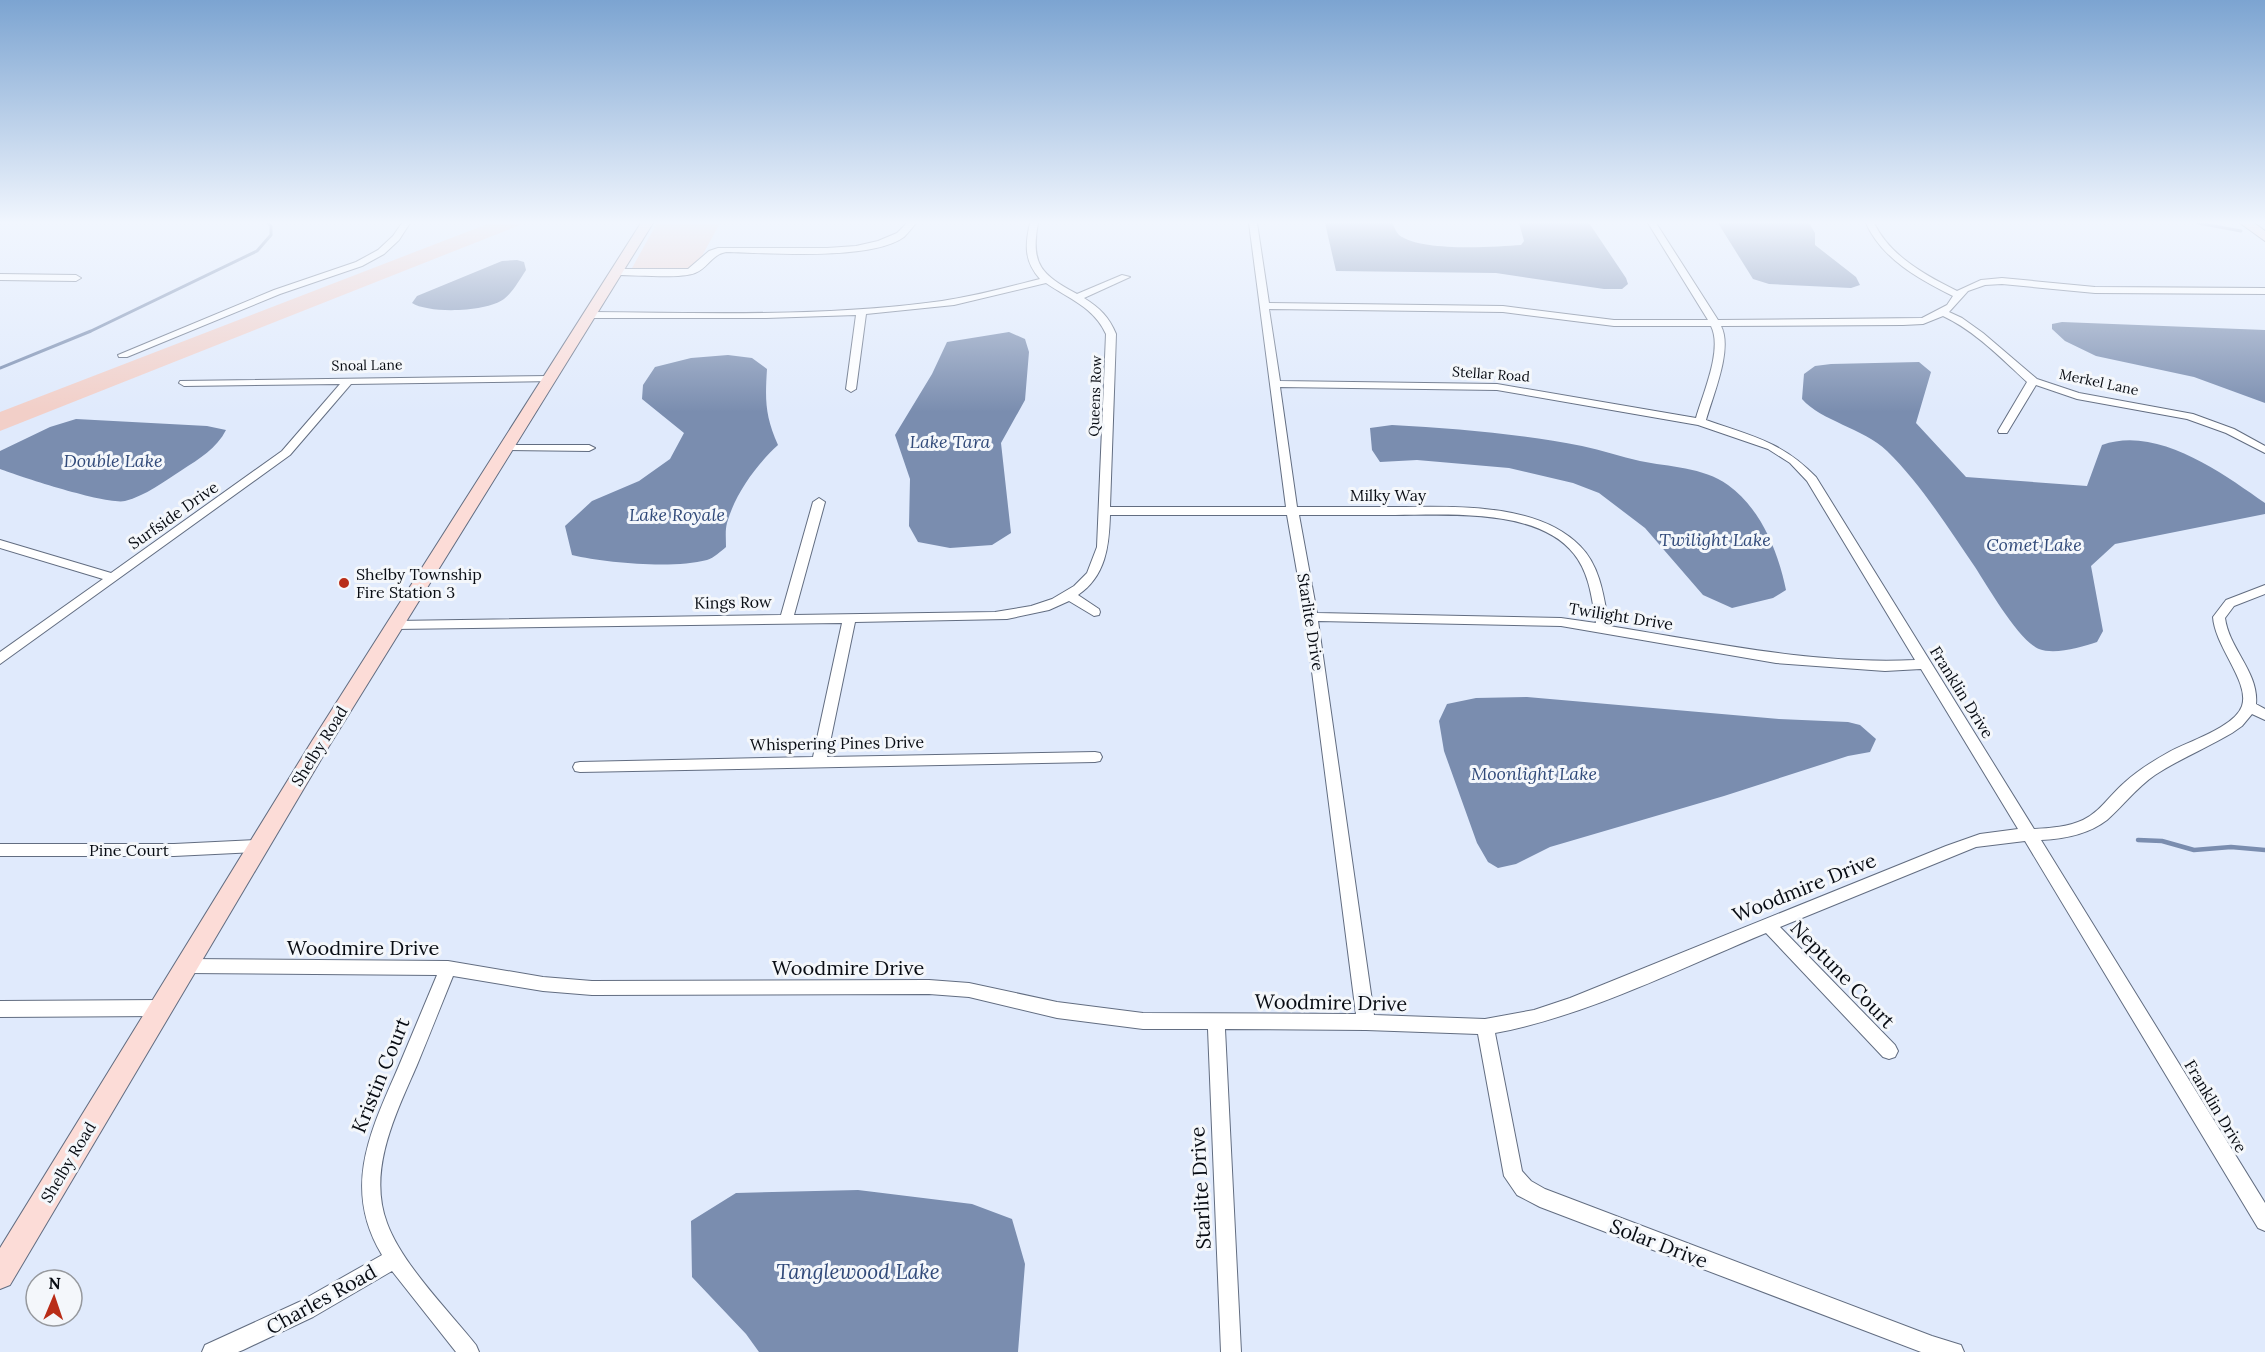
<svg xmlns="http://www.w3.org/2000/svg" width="2265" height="1352" font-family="Lora,serif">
  <rect width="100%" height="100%" fill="#e0eafc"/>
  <g fill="#f2cfc8">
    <path d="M490,223H525L0,431V412Z"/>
    <path d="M657,223H720L702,256L691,268H632Z"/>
  </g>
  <g fill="#7a8daf">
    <path d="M1325,223H1393C1394,227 1396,232 1399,235C1421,252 1493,247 1521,245L1524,241L1519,223H1589L1626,278L1628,284L1622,289H1604L1496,273L1336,271Z"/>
    <path d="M1718,223H1809L1815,233V245L1856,277L1860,285L1851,288L1769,284L1753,279Z"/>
    <path d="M517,260L524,262L526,270C520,279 513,292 504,299C487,312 429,314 412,303L417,296L502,261Z"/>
    <path d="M2062,322L2265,330V403L2194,377L2096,356L2065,341L2052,329V324Z"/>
    <path d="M1009,332L1025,339L1029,352L1025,400L1001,443L1011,533L992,545L950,548L918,542L909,526L910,479L895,435L932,374L947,342Z"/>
    <path d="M728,355L752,358L767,369C765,400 765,416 778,445C756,465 735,494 727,523C725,530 726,539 726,547C721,551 714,558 707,560C673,569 606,563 572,555L565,526L592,501L639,481L670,459L684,433L642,399L643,385L655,367L691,358Z"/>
    <path d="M1919,362L1931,372L1916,423L1966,477L2087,486L2102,445C2157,425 2222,473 2265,503V514L2115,544L2091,566L2103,631L2097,642C2082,647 2055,655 2039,649C2019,641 1988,587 1975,567C1949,529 1920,483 1887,451C1863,428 1821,421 1802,399L1804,374L1815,366L1831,364Z"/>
    <path d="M76,419L207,426L226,430C217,448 199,459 182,470C165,481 145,496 125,501C107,505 21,477 0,469V451L50,427Z"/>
    <path d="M1392,425C1456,428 1519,434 1582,446C1602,450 1621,457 1640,461C1669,467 1703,467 1728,485C1761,509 1778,551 1786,590L1773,598L1732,608L1703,595L1645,528L1599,493L1573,483L1509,468L1417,460L1380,462L1372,450L1370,428Z"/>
    <path d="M1527,697L1779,719L1848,722L1860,725L1876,739L1870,752L1848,756L1724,796L1550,847L1516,864L1498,868L1488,862L1477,843L1444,751L1439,721L1447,704L1476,698Z"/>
    <path d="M858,1190L972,1204L1012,1219L1025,1264L1018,1352H759L746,1334L692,1277L691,1221L736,1193Z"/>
  </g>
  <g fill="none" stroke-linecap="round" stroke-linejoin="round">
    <g stroke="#7a8daf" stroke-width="3">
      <path d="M2198,223L2241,231"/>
      <path d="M0,368L91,331L257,251L271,235V226L268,223"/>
    </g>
    <path stroke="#7a8daf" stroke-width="4.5" d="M2138,840L2162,841L2194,850L2231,847L2265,850"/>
    <g stroke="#626d81" stroke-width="2">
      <g id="street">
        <path d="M402,223H410L399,240L384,254L362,266L280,294L127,357H119L118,355L274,290L356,262L378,250L393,236Z"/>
        <path d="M907,223H916C913,227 908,233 904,237C871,261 768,253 726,252C711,255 708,268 695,273C681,279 636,275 618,275L613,272L618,269H688L709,251L718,248H827L856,246L878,241L897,233Z"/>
        <path d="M1030,223H1038C1030,265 1042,275 1077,294L1122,275L1130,277L1084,298C1100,308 1109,317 1116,334L1110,507H1286L1249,223H1257L1269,303L1503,306L1614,320H1708L1648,223H1656L1718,320L1922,318L1947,305L1953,296C1919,279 1882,259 1866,223H1874C1890,256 1925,275 1957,291L1981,280L2002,278L2095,287L2265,288V294L2095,293L2002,284L1985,285L1968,291L1949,312L1962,318L1983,333L2037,379L2079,393L2193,414L2234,429L2265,446V453L2226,433L2187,419L2077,399L2036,385L2007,433H1999L1998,431L2027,382C2001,358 1975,331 1943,316L1923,324L1903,325L1721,326C1733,349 1713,395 1706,420C1751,436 1781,441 1816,477L2034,829C2050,828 2068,827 2083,820C2100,812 2110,795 2124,783C2137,771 2153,761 2169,752C2187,742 2235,727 2242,706C2250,682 2215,647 2213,617L2226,600L2265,585V594L2234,606L2225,618C2229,649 2259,672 2256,704L2265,709V720L2252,714L2242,726L2232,733C2207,748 2179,759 2155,775C2136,788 2124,805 2107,820C2089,834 2064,839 2041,840L2265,1203V1231L2258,1228L2025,841L1976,847L1780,927L1895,1045L1898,1051L1895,1057L1889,1059L1883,1057L1766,933C1679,969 1586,1016 1495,1033L1522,1171L1531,1181L1545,1189L1932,1336L1961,1345L1964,1352H1921L1540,1207L1517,1195L1504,1176L1478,1034L1366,1030L1225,1029L1241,1352H1221L1208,1029H1143L1057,1018L969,997L929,994L592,995L543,991L453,976C441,1006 429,1036 417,1065C396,1114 367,1170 387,1223C402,1264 448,1310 476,1345L479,1352H456L392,1271L313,1317L243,1350L238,1352H202L205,1345L299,1302L382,1255C342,1189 370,1132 398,1068C411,1037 424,1006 437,975L187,973L181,971L179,966L181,961L187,959L448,961L543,977L592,981L929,980L969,983L1057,1002L1143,1013L1356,1014L1305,617L1287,515H1110C1109,546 1106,576 1078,595L1099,609L1100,612L1099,615L1094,616L1069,601L1049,610L1007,619L855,622L827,757L1095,752L1100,753L1102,757L1100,761L1095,762L580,772L575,771L573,767L575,763L580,762L813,757L842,623L395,629L389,625L395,621L781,615L813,502L819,498L825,502L794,615L995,612L1031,606L1052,599L1074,586L1087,573L1097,547L1106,334C1094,307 1069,299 1046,283L954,305L866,314L856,389L851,392L846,389L856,315L766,318H591L586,315L591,312C708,313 826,317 942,301C976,296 1008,287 1040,279C1024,261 1025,245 1030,223ZM1269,309L1503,312L1614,326H1711C1723,349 1703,393 1696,418L1497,384L1280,381ZM1280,387L1497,390L1698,425L1768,449L1790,463L1807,481L1915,660C1813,665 1710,642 1609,626C1604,598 1601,567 1580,546C1537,502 1454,507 1398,507C1364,507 1331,507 1297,507ZM1299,515C1331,515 1363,515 1395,515C1448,515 1538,508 1574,554C1590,574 1592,600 1596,623L1561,618L1317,613ZM1318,621L1561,626L1776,663L1885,671L1921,669L2018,829L1980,834L1946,846L1570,998L1534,1010L1485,1019L1374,1015Z"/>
        <path d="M0,274L76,275L81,278L76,281L0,280Z"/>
        <path d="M550,376L555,379L554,381L351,384L290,455L0,664V652L103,579L0,548V540L111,573L282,451L340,384L184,386L179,383L180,381Z"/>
        <path d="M505,445H589L595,448L589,451L501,450L499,448Z"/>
        <path d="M258,840L263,842L266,846L263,850L258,852L174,856H0V844H174Z"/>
        <path d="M161,1000L167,1003L170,1008L167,1013L161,1016L0,1017V1001Z"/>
      </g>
    </g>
    <g stroke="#626d81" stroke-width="2">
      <g id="secondary">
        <path d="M641,223H653L326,751L10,1285L0,1289V1248L312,741Z"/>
        <path d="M2240,223H2254L2265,231V241Z"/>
      </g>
    </g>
    <use href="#street" fill="#fff" fill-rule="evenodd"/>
    <use href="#secondary" fill="#fcdcd7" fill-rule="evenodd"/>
  </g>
  <linearGradient id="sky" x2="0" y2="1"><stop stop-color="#7ca4d1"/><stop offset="0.54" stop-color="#f1f6fe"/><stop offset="1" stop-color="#f1f6fe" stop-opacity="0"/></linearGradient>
  <rect width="2265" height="412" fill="url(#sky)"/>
  <circle fill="#b92d18" stroke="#f4f7fb" stroke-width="2" cx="344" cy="583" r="6"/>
  <g text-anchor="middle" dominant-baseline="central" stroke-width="6" stroke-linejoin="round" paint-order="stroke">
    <g font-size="14" fill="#080c13" stroke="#f4f7fb">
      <text transform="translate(367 365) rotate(-1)">Snoal Lane</text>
      <text transform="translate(1491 374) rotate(4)">Stellar Road</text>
      <text transform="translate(2099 382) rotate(12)">Merkel Lane</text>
      <text transform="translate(1095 396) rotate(-88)">Queens Row</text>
    </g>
    <g font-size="16" fill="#080c13" stroke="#f4f7fb">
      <text x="1388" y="495">Milky Way</text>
      <text transform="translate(173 515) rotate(-35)">Surfside Drive</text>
      <text transform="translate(733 602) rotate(-1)">Kings Row</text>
      <text transform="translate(1621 616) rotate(9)">Twilight Drive</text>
      <text transform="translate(1311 622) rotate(81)">Starlite Drive</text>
      <text transform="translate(1962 692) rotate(58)">Franklin Drive</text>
      <text transform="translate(837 743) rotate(-1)">Whispering Pines Drive</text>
      <text transform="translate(319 746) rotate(-58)">Shelby Road</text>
      <text x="129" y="850">Pine Court</text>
      <text transform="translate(2216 1106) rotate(59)">Franklin Drive</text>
      <text transform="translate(68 1162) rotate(-59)">Shelby Road</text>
    </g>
    <g font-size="16" fill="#080c13" stroke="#f4f7fb" text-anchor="start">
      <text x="356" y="574">Shelby Township<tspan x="356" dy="18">Fire Station 3</tspan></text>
    </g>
    <g font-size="18" font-style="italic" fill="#314a7a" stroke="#f4f7fb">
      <text x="950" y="441">Lake Tara</text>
      <text x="113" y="460">Double Lake</text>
      <text x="677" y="514">Lake Royale</text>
      <text x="1715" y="539">Twilight Lake</text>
      <text x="2034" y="544">Comet Lake</text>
      <text x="1534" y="773">Moonlight Lake</text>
    </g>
    <g font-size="20" fill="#080c13" stroke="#f4f7fb">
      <text transform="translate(1804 887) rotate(-22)">Woodmire Drive</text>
      <text x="363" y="947">Woodmire Drive</text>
      <text x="848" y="967">Woodmire Drive</text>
      <text transform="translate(1843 974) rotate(46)">Neptune Court</text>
      <text transform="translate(1331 1002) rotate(1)">Woodmire Drive</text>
      <text transform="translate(380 1075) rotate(-68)">Kristin Court</text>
      <text transform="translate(1200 1188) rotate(-93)">Starlite Drive</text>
      <text transform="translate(1659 1243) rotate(21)">Solar Drive</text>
      <text transform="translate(321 1299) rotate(-29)">Charles Road</text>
    </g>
    <g font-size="21" font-style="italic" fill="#314a7a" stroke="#f4f7fb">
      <text x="858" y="1271">Tanglewood Lake</text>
    </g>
  </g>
  <g transform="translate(54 1298) rotate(2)"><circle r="28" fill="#f4f7fb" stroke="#96999e" stroke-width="1.5"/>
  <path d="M0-4.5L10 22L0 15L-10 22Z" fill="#b92d18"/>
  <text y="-9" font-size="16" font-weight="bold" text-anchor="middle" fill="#080c13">N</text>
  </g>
</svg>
